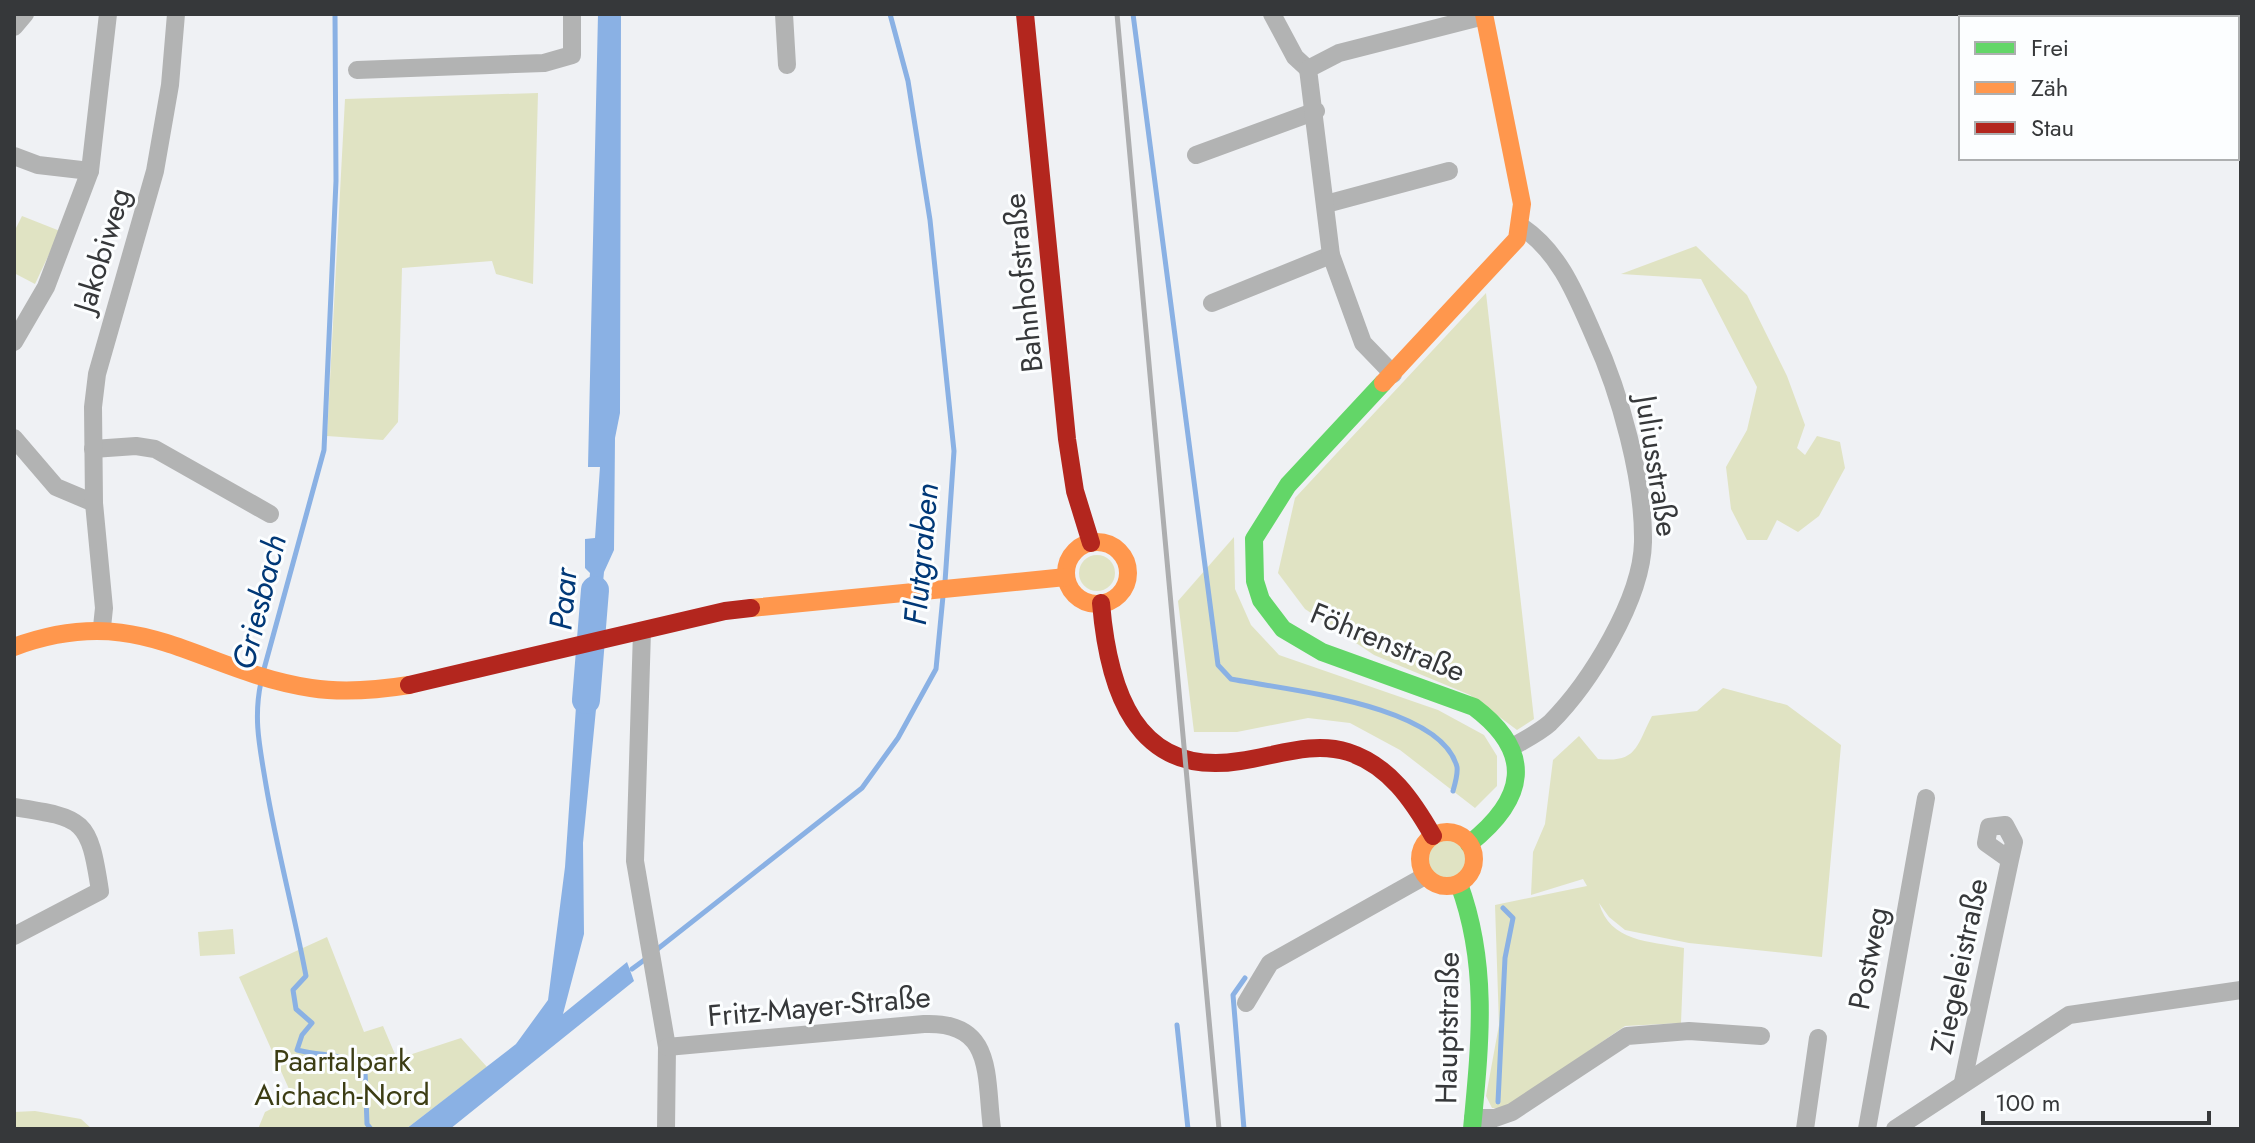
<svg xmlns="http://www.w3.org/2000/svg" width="2255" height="1143" font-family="Jost,sans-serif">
  <rect width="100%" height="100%" fill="#eff1f4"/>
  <g fill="#e0e3c3">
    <path d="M2074,14H2194L2196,18H2076Z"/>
    <path d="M2241,52V123L2237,124V55Z"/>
    <path d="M538,93L533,284L496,274L492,261L402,268L398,422L383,440L327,436L345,99Z"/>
    <path d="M22,216L60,231L35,284L14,273V232Z"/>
    <path d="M1696,246L1747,295L1787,376L1805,425L1797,448L1805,455L1817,436L1840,442L1845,468L1819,516L1798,532L1777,520L1767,540H1747L1731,509L1726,467L1747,430L1757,387L1701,279L1621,274Z"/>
    <path d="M1486,293L1534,719L1517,730L1470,695L1374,655L1305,609L1278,573L1295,498Z"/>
    <path d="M1234,537L1235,589L1251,625L1279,655L1438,710L1484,735L1497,756V786L1475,808L1400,750L1350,723L1308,718L1237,732H1194L1178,601Z"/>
    <circle cx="1097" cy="573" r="18"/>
    <path d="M1723,688L1787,705L1841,745L1822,957L1689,943L1625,930L1609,917L1599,903C1610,942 1649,941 1684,948L1681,1023L1625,1026L1506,1108H1492L1486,1096L1499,1025L1495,905L1587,886L1583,879L1531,895L1533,852L1545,824L1553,760L1579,736L1598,759C1637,763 1636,747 1652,716L1697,711Z"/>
    <circle cx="1447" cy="859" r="20"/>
    <path d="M233,929L235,954L200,956L198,932Z"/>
    <path d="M327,937L364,1032L383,1026L397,1059L461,1038L487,1067L406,1129H258L265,1112L293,1098L239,977Z"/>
    <path d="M35,1111L81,1119L92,1129H14V1112Z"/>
  </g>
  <g fill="#8ab1e4">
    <path d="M598,14H621L620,413L615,438L614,550L604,572L599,624L585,628L590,573L585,568V539L595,538L600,467H588Z"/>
    <path d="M601,658L583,843L584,934L563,1014L627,962L634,981L450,1129H406L516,1044L548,1000L565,867L579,663Z"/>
  </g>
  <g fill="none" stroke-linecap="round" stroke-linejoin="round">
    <g stroke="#8ab1e4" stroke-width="5">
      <path d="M890,14L908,81L930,220L954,451L945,582"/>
      <path d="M1133,14L1218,665L1231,679C1285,690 1441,704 1457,767C1458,774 1455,784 1453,791"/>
      <path d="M264,669L324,450L336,181L335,14"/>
      <path d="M261,682C253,719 260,748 266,785C277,850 294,912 306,976L293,990L296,1009L312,1023L302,1035L297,1050C330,1058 334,1050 365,1070L367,1124L371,1129"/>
      <path d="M655,951L862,788L898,738L936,669L943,596"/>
      <path d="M632,969L647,958"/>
      <path d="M1177,1025L1188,1129"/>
      <path d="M1498,1102L1505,958L1513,918L1503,908"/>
      <path d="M1244,1129L1233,995L1245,978"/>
    </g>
    <path stroke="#8ab1e4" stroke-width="28" d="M586,700L595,590"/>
    <g stroke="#b2b3b3" stroke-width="18">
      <path d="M784,14L787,65"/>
      <path d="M1272,14L1295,57L1308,69"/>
      <path d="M14,27L25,14"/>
      <path d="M357,70L544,63L572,55V14"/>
      <path d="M1196,155L1316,111"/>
      <path d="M14,156L38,165L90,171"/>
      <path d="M1326,204L1449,171"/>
      <path d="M1212,303L1331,255"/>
      <path d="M14,342L46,287L90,171L108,14"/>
      <path d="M1393,374L1363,343L1331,255L1308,69L1339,53L1484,16"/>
      <path d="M14,438L56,487L94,503"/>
      <path d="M93,449L136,446L155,449L270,514"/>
      <path d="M102,627L104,608L94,503L93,407L97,374L155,171L170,85L176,14"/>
      <path d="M642,631L635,861L667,1047L666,1129"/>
      <path d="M1514,746C1526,739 1540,732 1550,723C1590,683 1642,599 1643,542C1644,479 1620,393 1594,336C1576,295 1560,253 1522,227"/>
      <path d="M14,807C85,818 89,819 100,891L14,936"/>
      <path d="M1246,1003L1270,963L1425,876"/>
      <path d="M667,1047L924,1024C995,1021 985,1076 992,1129"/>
      <path d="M1963,1082L1969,1053L2010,860L2014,842L2005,825L1989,827L1986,843L2010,860"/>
      <path d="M1473,1118H1495L1512,1112L1627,1036L1689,1031L1761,1036"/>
      <path d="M1805,1129L1818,1038"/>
      <path d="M1867,1129L1926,798"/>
      <path d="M1895,1129L2069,1015L2241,990"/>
    </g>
    <g stroke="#63d668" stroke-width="18">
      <path d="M1383,383L1288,485L1254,539L1255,581L1261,600L1283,629L1322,652L1474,707C1535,753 1526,799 1469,844"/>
      <path d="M1459,884C1489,965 1480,1045 1472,1129"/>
    </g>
    <g stroke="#ff974d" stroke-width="18">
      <path d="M1383,383L1517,239L1522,204L1484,14"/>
      <circle cx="1097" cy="573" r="31"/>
      <path d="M751,608L1066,577"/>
      <path d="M14,647C141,600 196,670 311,688C343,693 378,690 409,685"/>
      <circle cx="1447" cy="859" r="27"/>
    </g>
    <g stroke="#b3261e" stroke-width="18">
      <path d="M1025,14L1067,439L1075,491L1091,543"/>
      <path d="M1101,603C1108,687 1134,778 1240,761C1276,756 1312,741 1348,752C1389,765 1413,801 1433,836"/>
      <path d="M409,685L725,611L751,608"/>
    </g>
    <path stroke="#adaeaf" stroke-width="5" d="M1117,14L1219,1129"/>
  </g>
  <g text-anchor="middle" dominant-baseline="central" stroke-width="6" stroke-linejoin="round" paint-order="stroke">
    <g font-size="30" fill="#36383a" stroke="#fcfeff">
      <text transform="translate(102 250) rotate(-73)">Jakobiweg</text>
      <text transform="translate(1023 283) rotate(-96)">Bahnhofstraße</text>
      <text transform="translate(1657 466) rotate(81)">Juliusstraße</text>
      <text transform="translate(1388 642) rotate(22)">Föhrenstraße</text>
      <text transform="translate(1868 958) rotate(-79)">Postweg</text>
      <text transform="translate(1959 966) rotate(-78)">Ziegeleistraße</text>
      <text transform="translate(819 1006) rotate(-5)">Fritz-Mayer-Straße</text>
      <text transform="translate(1447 1028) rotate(-89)">Hauptstraße</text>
    </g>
    <g font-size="30" fill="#3c3d14" stroke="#fcfeff">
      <text x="342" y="1060">Paartalpark<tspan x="342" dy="34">Aichach-Nord</tspan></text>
    </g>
    <g font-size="32" font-style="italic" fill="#003877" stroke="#fcfeff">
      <text transform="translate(921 554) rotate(-85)">Flutgraben</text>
      <text transform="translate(563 599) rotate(-85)">Paar</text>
      <text transform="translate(259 602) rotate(-76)">Griesbach</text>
    </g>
  </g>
  <rect width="2255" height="1143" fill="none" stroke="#36383a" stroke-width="32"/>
  <rect x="1959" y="16" width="280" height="144" fill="#fcfeff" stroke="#adafb0" stroke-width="2"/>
  <rect x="1975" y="42" width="40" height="12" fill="#63d668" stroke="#adafb0" stroke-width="2"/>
  <text x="2031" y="56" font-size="24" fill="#36383a">Frei</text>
  <rect x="1975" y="82" width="40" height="12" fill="#ff974d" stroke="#adafb0" stroke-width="2"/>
  <text x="2031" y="96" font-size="24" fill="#36383a">Zäh</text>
  <rect x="1975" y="122" width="40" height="12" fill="#b3261e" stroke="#adafb0" stroke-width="2"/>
  <text x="2031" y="136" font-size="24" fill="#36383a">Stau</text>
  <path d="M1983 1111v12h226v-12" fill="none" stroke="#36383a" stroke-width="4"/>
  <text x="1995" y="1111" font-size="24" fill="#36383a" stroke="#fcfeff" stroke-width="6" paint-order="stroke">100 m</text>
</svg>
